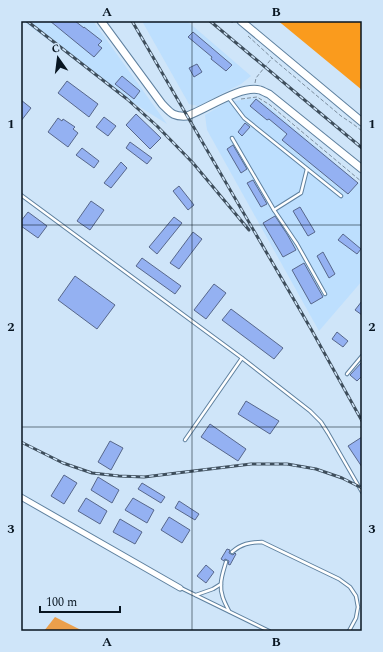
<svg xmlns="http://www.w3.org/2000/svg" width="383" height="652" font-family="Spectral,serif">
  <rect width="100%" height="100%" fill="#cfe5f9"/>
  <g fill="#bddffe">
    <path d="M23,21H93L167,124L127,99Z"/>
    <path d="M142,21H187L251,76L241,84L198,106L189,104Z"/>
    <path d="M256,98L268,106L362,186V281L319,331L207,130L205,115L227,102Z"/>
  </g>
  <path fill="#eb9f4b" d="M55,617L83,631H44Z"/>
  <path fill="#fa9b1d" d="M278,21H362V90L282,24Z"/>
  <g fill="#94b1f2" stroke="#57678b">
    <path d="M50,21H75L84,28V27L102,41L98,45L102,48L94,57Z"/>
    <path d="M193,32L232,65L226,71L211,59L212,57L188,37Z"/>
    <path d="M197,64L202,72L194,77L189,68Z"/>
    <path d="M122,76L140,91L134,99L115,84Z"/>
    <path d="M67,81L98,104L89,117L58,93Z"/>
    <path d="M256,99L358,183L348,194L282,140L287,134L269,119L267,120L250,106Z"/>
    <path d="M21,100L31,108L21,121Z"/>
    <path d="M136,114L161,138L150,149L126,125Z"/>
    <path d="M104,117L116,126L108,136L96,127Z"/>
    <path d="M58,118L62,121L63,119L75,127L73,129L78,133L68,147L48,132Z"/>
    <path d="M245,123L250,127L242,136L238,132Z"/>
    <path d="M130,142L152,158L147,164L126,148Z"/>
    <path d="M233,145L247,169L241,173L227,149Z"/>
    <path d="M82,148L99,161L94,168L76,155Z"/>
    <path d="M121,162L127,168L111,188L104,183Z"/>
    <path d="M253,180L267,204L261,207L247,183Z"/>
    <path d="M179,186L194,205L188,210L173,191Z"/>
    <path d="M91,201L104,210L90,230L77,221Z"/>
    <path d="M300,207L315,232L308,236L293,211Z"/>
    <path d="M28,212L47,226L38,238L21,226V221Z"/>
    <path d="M275,216L287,234L296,250L283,257L263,223Z"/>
    <path d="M174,217L182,223L157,254L149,247Z"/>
    <path d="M193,232L202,239L179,269L170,263Z"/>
    <path d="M343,234L361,249L357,254L338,240Z"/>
    <path d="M323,252L335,274L329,278L317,256Z"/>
    <path d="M142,258L181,286L175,294L136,266Z"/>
    <path d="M304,263L323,297L311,304L292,270Z"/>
    <path d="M75,276L115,305L97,329L58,300Z"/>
    <path d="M214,284L226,293L206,319L194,310Z"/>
    <path d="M362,301V315L355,310Z"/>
    <path d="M231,309L283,348L274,359L222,320Z"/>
    <path d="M337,332L348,341L343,347L332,339Z"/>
    <path d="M362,362V376L357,381L350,375Z"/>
    <path d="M246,401L279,421L270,434L238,414Z"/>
    <path d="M210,424L246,449L238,461L201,437Z"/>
    <path d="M362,437V467L348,446Z"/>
    <path d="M110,441L123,448L111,470L98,462Z"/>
    <path d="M64,475L77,483L64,504L51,496Z"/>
    <path d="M98,477L119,490L112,503L91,490Z"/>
    <path d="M142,483L165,497L161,503L138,489Z"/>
    <path d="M86,498L107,511L100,524L78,511Z"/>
    <path d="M133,498L154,510L147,523L125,510Z"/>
    <path d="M179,501L199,514L195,520L175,508Z"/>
    <path d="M169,517L190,530L182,543L161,530Z"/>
    <path d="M120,519L142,532L135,544L113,532Z"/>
    <path d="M227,549L230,550L229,553L233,555L235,553L236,554L230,565L228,564L229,561L225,559L224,561L221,559Z"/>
    <path d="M206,565L214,572L206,583L197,576Z"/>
  </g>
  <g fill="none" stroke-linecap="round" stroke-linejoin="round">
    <g stroke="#5f819f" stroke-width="4.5">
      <g id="lane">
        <path d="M228,97L244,118L341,196"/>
        <path d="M232,138L274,210L297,244L325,294"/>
        <path d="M21,195L242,358L310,411L321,422L328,433L362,492"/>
        <path d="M274,210L301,193L307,169"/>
        <path d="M347,374L362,356"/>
        <path d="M185,440L242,358"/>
        <path d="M232,552C241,544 250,542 262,542L339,579L350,587L356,596L358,607L356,618L349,631"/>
        <path d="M226,562C224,569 221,577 221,584C220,594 225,603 229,611"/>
        <path d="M181,588L269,631"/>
        <path d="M196,595L213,589L221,584"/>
      </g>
    </g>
    <g stroke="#5f819f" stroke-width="7">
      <path id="street" d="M21,497L180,588"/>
    </g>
    <g stroke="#5f819f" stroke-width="9">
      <g id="secondary">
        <path d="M101,21L162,104C171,113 173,117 187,116C207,109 240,85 260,90C263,91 266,93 269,94L362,169"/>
        <path d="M241,21L362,122"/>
      </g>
    </g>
    <g stroke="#7b8d9e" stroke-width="1" stroke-dasharray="4 2" stroke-linecap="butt">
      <path d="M229,21L234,23"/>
      <path d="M248,36L272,58L341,116L353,124L362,131"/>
      <path d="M255,83L256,78L272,58"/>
      <path d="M241,99L257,97L270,105L362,182"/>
    </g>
    <use href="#lane" stroke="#fff" stroke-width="2.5"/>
    <use href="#street" stroke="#fff" stroke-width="5"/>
    <use href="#secondary" stroke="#fff" stroke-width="7"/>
    <g stroke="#3e4e5c" stroke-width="3">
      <g id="rail">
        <path d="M27,21L127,99L157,126L193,163L249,230"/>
        <path d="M132,21L311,329L362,421"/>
        <path d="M210,21L362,148"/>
        <path d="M21,442L63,463L92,473L119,476L144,477L251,464H287L316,469L342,478L362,488"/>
      </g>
    </g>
    <use href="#rail" stroke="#cfe5f9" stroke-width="1.5" stroke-dasharray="4.5" stroke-linecap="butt"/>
  </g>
  <path fill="none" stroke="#081521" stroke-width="1" stroke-opacity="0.55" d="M192,21V631M21,225H362M21,427H362"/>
  <rect width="383" height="652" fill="none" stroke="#cfe5f9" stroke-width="44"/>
  <g transform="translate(58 58) rotate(346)" stroke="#cfe5f9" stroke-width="3" paint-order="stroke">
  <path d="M0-3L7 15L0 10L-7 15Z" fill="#081521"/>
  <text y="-6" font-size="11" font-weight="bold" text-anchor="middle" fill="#081521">С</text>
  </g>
  <path d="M40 606v6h80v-6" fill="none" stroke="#081521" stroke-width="2"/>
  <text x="46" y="606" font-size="12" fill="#081521" stroke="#cfe5f9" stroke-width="3" paint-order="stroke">100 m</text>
  <rect x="22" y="22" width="339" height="608" fill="none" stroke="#081521" stroke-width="1.5"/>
  <g font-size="13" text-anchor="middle" font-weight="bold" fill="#081521">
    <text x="107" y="16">A</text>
    <text x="276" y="16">B</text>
    <text x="11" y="128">1</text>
    <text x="372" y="128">1</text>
    <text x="11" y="331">2</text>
    <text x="372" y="331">2</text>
    <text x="11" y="533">3</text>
    <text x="372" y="533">3</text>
    <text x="107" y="646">A</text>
    <text x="276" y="646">B</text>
  </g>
</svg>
